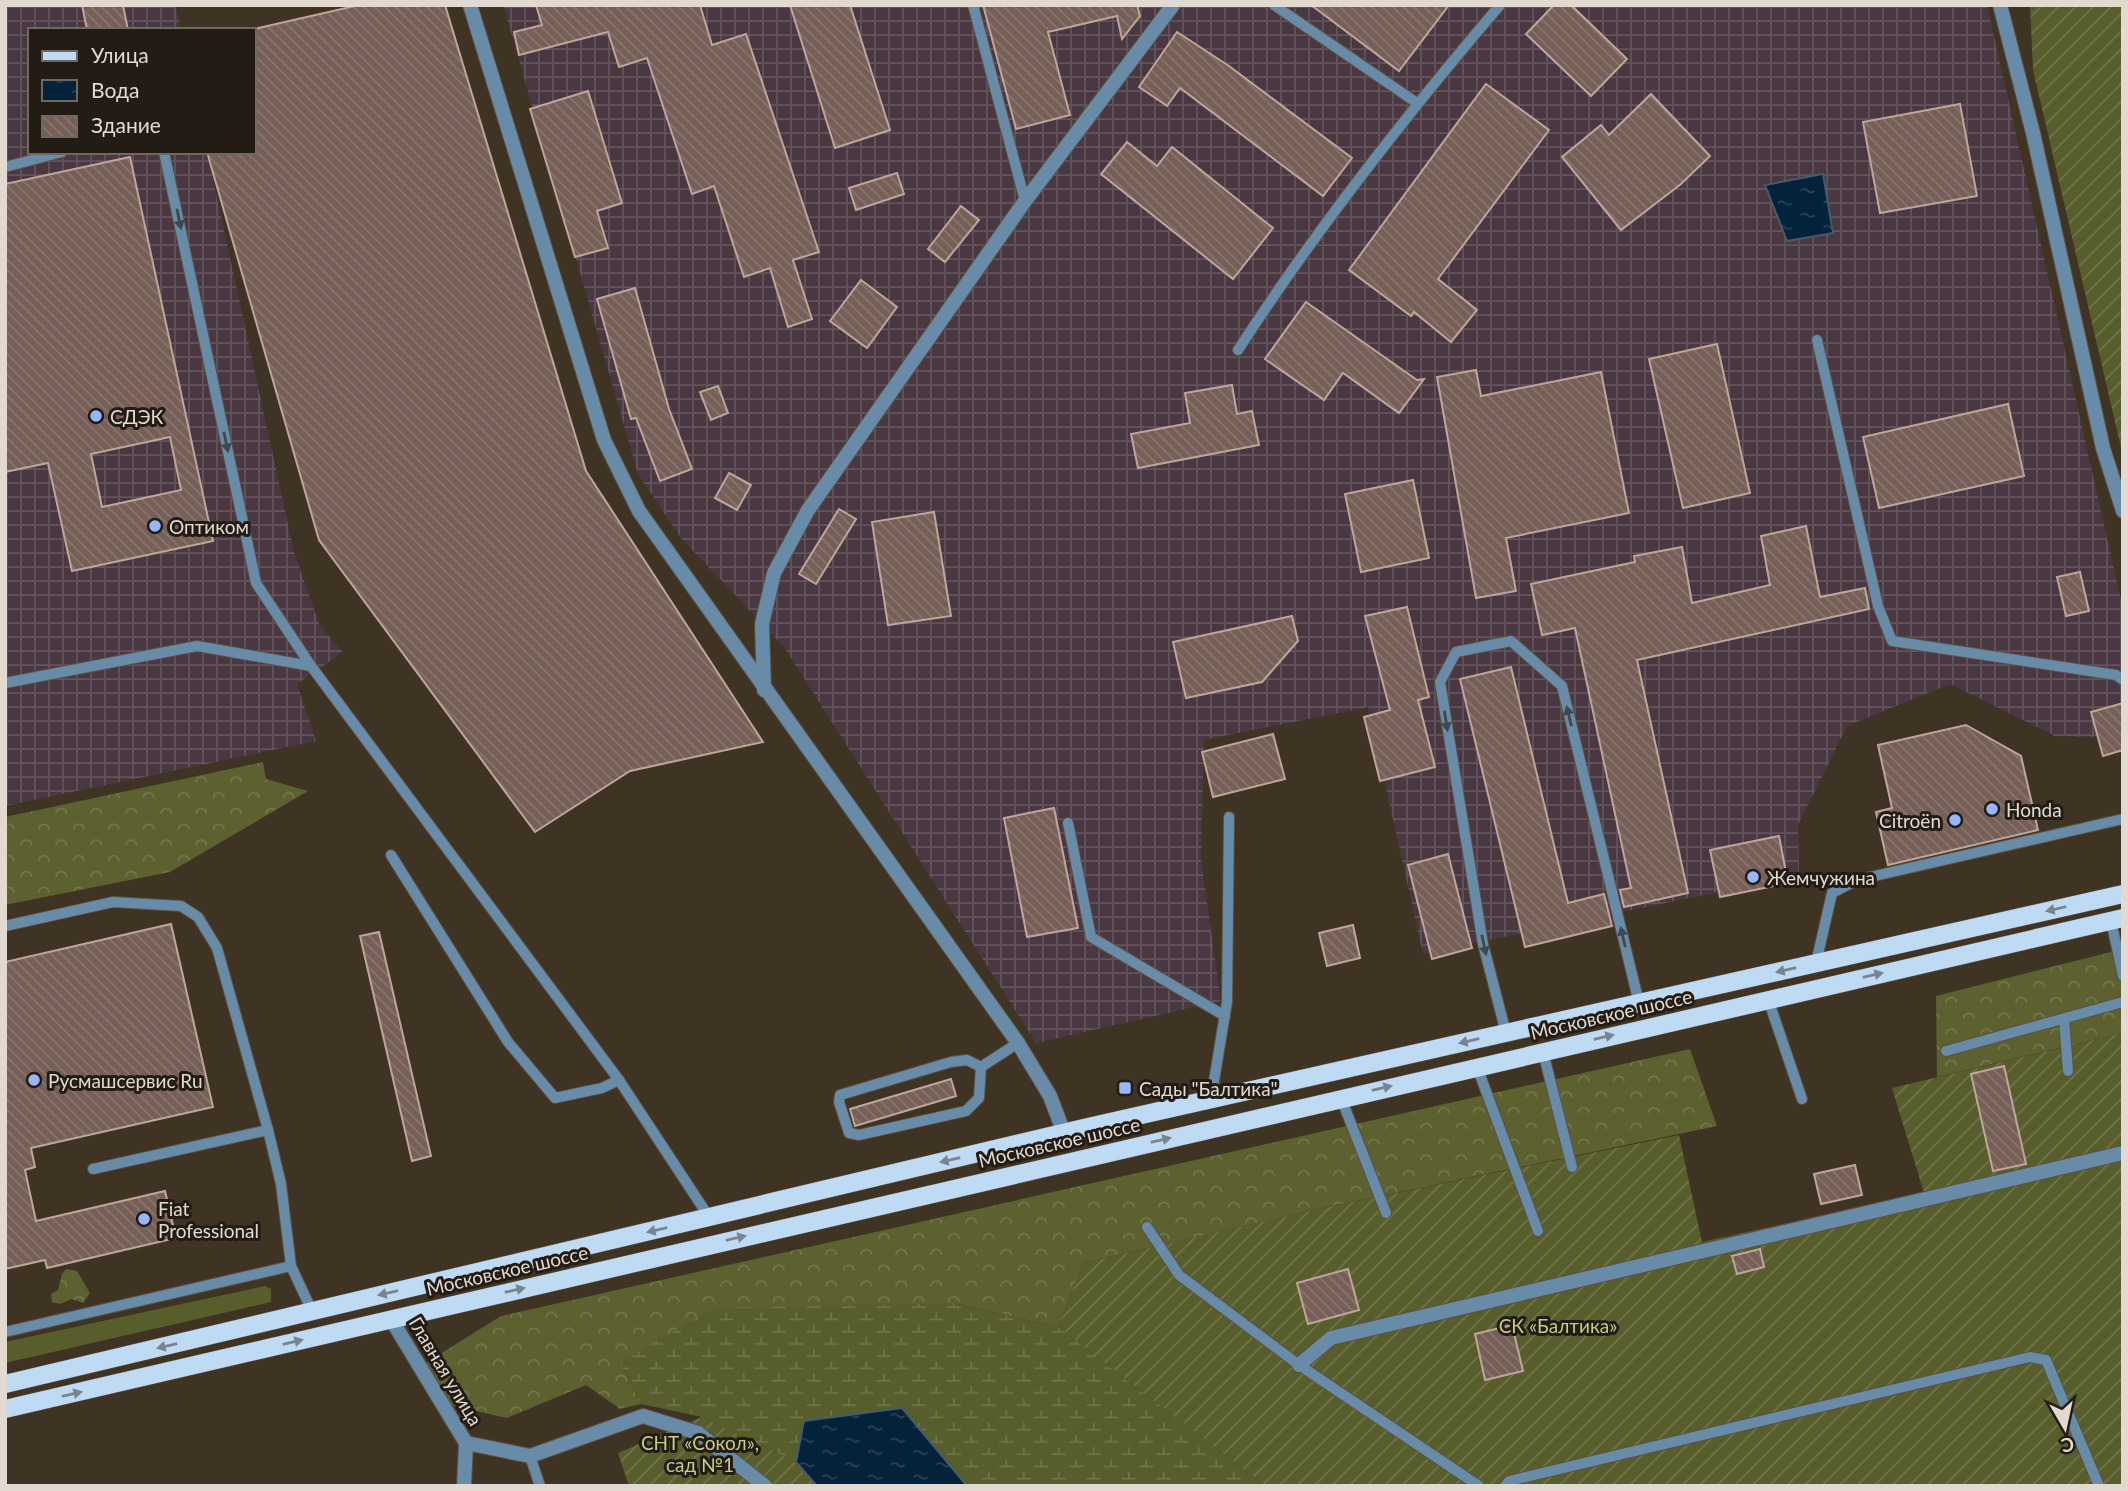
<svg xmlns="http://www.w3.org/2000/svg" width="2128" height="1491" font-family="Lato,sans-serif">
  <defs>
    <pattern id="industrial-grid" width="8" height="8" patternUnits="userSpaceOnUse" patternTransform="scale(1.75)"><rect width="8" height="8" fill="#493741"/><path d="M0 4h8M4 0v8" fill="none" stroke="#63535b"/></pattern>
    <pattern id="forest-crowns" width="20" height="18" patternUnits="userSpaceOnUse" patternTransform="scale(1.75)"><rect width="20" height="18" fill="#5c612f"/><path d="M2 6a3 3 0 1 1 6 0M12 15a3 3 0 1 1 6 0" fill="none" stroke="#73774c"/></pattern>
    <pattern id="wetland-marsh" width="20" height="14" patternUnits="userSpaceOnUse" patternTransform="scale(1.75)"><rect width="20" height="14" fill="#585d2c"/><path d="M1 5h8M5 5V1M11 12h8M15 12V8" fill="none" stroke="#70744a"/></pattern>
    <pattern id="garden-furrows" width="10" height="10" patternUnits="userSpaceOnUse" patternTransform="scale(1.75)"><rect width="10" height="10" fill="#585d2c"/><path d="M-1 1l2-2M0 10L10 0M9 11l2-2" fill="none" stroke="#70744a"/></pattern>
    <pattern id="water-ripples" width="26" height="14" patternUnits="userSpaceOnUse" patternTransform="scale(1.75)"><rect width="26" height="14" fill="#04233b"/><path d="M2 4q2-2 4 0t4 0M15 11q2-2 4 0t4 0" fill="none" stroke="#284256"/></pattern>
    <pattern id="building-back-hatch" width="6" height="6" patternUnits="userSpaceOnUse" patternTransform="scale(1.75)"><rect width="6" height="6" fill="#755f57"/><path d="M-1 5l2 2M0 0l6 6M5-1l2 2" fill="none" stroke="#88756e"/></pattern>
  </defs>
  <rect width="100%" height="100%" fill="#3f3323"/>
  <g fill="url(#industrial-grid)">
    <path d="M5,5H176L181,30H30V152H207L294,552L320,626L343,652L297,684L316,741L5,806Z"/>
    <path d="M503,5H1987L2123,609V727L2093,737L2055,736L1950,684L1847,726L1798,825L1799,875L1423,954L1368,707L1204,740L1201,860L1221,1001L1036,1043L784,647L681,538L638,474Z"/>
  </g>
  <path fill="#585d2c" d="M265,1286L271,1289V1302L5,1363V1342Z"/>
  <g fill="url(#forest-crowns)">
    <path d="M263,762L266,779L308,791L170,872L5,905V817Z"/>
    <path d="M2123,949V1033L1937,1077L1936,996Z"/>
    <path d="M1690,1049L1717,1126L1318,1209L1083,1263L1058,1327L953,1303L620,1362L641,1404L620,1409L586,1385L507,1418L449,1405L424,1364L501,1316Z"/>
    <path d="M66,1269L77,1271L90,1293L83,1303L72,1299L60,1304L52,1302L51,1294L58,1290L62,1274Z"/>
  </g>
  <path fill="url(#wetland-marsh)" d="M953,1303L1058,1327L1265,1486H967L902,1408L804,1421L796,1462L702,1417L641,1404L620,1362L714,1308Z"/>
  <g fill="url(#garden-furrows)">
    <path d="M2030,5H2123V456L2033,70Z"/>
    <path d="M2123,1033V1486H1265L1058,1327L1083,1263L1318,1209L1679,1135L1702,1242L1924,1193L1892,1088Z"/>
    <path d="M702,1417L796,1462L817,1486H629L618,1453Z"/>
  </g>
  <g fill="url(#water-ripples)" stroke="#475a68" stroke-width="2">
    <path d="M1823,174L1833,233L1787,241L1765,185Z"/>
    <path d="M902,1408L967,1486H817L796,1462L804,1421Z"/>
  </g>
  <g fill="url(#building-back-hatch)" stroke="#bfa69d" stroke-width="2" fill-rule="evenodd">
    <path d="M82,5H123L128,30H87Z"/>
    <path d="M359,5H445L586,471L763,742L630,771L535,832L319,540L207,152H254V29Z"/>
    <path d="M536,5H700L712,45L746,34L819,252L793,260L812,319L788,327L770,268L744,277L714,186L692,194L647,58L619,67L608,32L519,55L514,32L542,25Z"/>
    <path d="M790,5H850L890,130L835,148Z"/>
    <path d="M983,5H1137L1140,16L1122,39L1117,16L1048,32L1070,115L1016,129Z"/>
    <path d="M1311,5H1449L1399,71Z"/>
    <path d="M1554,5H1571L1627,59L1591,96L1526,34Z"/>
    <path d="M1177,32L1229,66L1352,158L1323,196L1180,88L1167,106L1139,87Z"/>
    <path d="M1486,84L1549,130L1438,279L1477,310L1451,342L1414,312L1411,316L1349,270Z"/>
    <path d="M588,91L622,203L597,211L608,248L575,257L530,109Z"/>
    <path d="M1651,94L1710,156L1681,184L1621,230L1562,157L1601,125L1609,135Z"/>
    <path d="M1960,104L1977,196L1880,213L1863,122Z"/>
    <path d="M1127,142L1157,166L1172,147L1273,228L1233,279L1101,174Z"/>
    <path d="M130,157L213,541L72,571L48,463L5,472V184ZM170,437L181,490L102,507L91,454Z"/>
    <path d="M897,173L904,194L856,210L849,188Z"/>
    <path d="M961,206L979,220L945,262L928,249Z"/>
    <path d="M861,280L897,307L867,348L830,321Z"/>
    <path d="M635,288L669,409L692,469L660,481L636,418L631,419L597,299Z"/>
    <path d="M1306,302L1417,380L1424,379L1399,413L1343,373L1324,400L1265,359Z"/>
    <path d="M1717,344L1750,493L1683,508L1649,359Z"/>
    <path d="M1476,370L1481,396L1601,372L1629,513L1506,538L1516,591L1476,598L1437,377Z"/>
    <path d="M1232,385L1237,414L1252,411L1259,445L1138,468L1131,434L1190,423L1185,393Z"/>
    <path d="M718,386L728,413L711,420L700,392Z"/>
    <path d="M2008,404L2024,476L1879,508L1863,437Z"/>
    <path d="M729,473L751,485L737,510L715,498Z"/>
    <path d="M1413,480L1429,558L1361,572L1345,494Z"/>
    <path d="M839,509L856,519L816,584L799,574Z"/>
    <path d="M934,512L951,616L888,625L872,522Z"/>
    <path d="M1806,526L1820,597L1865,588L1869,609L1637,660L1688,893L1624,907L1620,890L1631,888L1575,628L1542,635L1531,584L1635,562L1634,556L1682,547L1692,603L1770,585L1761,536Z"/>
    <path d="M2080,572L2089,611L2066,616L2057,577Z"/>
    <path d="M1407,607L1429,697L1418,700L1435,767L1380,781L1364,717L1390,710L1365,616Z"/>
    <path d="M1292,616L1298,641L1262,682L1186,698L1173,642Z"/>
    <path d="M1511,667L1568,903L1604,894L1612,926L1525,947L1460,679Z"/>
    <path d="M2123,703V750L2103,756L2091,712Z"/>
    <path d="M1966,725L2021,756L2038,830L1888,865L1876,812L1892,808L1878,745Z"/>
    <path d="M1273,734L1285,779L1213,797L1202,752Z"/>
    <path d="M1054,808L1078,928L1027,937L1004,818Z"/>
    <path d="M1779,836L1788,883L1720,897L1710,850Z"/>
    <path d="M1448,854L1472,948L1432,959L1408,865Z"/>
    <path d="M171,924L213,1107L31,1148L35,1167L25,1170L36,1221L165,1191L176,1238L47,1268L45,1260L5,1269V962Z"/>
    <path d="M1353,925L1360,958L1327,966L1319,933Z"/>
    <path d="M379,932L431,1156L412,1161L360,936Z"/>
    <path d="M2004,1066L2026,1164L1993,1171L1971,1074Z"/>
    <path d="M951,1079L956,1096L855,1126L850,1109Z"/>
    <path d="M1855,1165L1862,1195L1821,1204L1814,1174Z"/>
    <path d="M1760,1249L1764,1267L1737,1274L1732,1256Z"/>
    <path d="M1348,1269L1359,1310L1308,1324L1297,1283Z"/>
    <path d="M1512,1325L1523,1371L1485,1380L1475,1334Z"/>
  </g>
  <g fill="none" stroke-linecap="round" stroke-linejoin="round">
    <g stroke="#5c5142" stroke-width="12">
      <g id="service">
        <path d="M973,5L1025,201"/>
        <path d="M1274,5L1417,103"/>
        <path d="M164,152L256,583L311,666L619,1080L709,1217"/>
        <path d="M5,167L62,152"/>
        <path d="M1817,340L1878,606L1892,641L2116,675L2123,680"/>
        <path d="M1238,350C1317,228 1406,115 1500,5"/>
        <path d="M5,683L197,646L311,666"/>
        <path d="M1068,823L1091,937L1225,1016"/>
        <path d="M391,855L508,1042L555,1098L602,1088L619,1080"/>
        <path d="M2111,921L2123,976"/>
        <path d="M5,926L113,902L181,906L198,917L217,948L268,1130"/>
        <path d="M1816,963L1832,893L1857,880L2123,819"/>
        <path d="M1768,999L1802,1099"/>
        <path d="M2064,1019L2068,1071"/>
        <path d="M1506,1033L1483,944L1440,682L1456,652L1511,641L1562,686L1639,1003"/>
        <path d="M1946,1051L2123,1002"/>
        <path d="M1543,1052L1572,1167"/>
        <path d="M967,1060L981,1067L979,1098L966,1111L859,1135L849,1133L839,1102L840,1095L951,1062Z"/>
        <path d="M981,1067L1018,1043"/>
        <path d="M1477,1067L1538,1231"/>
        <path d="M1341,1098L1386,1213"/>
        <path d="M1211,1099L1227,1002L1229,817"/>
        <path d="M93,1169L268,1130L281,1184L291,1266"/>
        <path d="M1147,1227L1179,1275L1299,1365L1479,1486"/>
        <path d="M5,1332L291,1266L312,1311"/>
        <path d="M530,1456L540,1486"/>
        <path d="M1505,1486L1509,1481L2030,1357L2046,1360L2099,1486"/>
      </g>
    </g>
    <g stroke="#5c5142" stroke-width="16">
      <g id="minor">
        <path d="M470,5L604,440L639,511L1018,1043L1050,1096L1064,1133"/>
        <path d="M2000,5L2033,133L2103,448L2123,511"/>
        <path d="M764,690L762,624L774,573L808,510L1025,201L1173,5"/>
        <path d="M391,1319L466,1443L464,1486"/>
        <path d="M1299,1365L1331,1338L2123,1153"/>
        <path d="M466,1443L530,1456L643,1416L698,1433L765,1486"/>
      </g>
    </g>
    <g stroke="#5c5142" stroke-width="19">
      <g id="primary">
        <path d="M5,1384L1088,1127L2123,894"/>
        <path d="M5,1409L2123,918"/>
      </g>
    </g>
    <use href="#service" stroke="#688ba8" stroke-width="10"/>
    <use href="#minor" stroke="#688ba8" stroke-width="14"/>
    <use href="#primary" stroke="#bfdbf4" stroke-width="18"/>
  </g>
  <defs><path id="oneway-solid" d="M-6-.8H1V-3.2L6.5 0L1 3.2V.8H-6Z" transform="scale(1.75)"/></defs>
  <g fill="#3e4850">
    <use href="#oneway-solid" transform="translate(179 219) rotate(78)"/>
    <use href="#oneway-solid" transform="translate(226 442) rotate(78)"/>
    <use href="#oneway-solid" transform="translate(1569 716) rotate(-104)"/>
    <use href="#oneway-solid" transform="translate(1446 721) rotate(81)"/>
    <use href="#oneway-solid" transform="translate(1623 937) rotate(-103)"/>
    <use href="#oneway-solid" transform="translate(1484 945) rotate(78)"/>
  </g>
  <g fill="#788590">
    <use href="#oneway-solid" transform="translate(2056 909) rotate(167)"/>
    <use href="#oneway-solid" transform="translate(1786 970) rotate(167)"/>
    <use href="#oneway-solid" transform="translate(1873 975) rotate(-13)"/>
    <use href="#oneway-solid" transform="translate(1604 1037) rotate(-13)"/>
    <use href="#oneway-solid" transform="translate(1469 1041) rotate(167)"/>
    <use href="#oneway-solid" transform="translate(1382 1088) rotate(-13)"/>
    <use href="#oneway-solid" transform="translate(1161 1140) rotate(-13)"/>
    <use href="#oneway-solid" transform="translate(950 1160) rotate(167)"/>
    <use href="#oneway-solid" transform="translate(657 1230) rotate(167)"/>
    <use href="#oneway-solid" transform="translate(736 1238) rotate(-13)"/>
    <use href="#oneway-solid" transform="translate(515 1290) rotate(-13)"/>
    <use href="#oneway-solid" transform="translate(388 1293) rotate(167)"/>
    <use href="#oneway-solid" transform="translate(293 1342) rotate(-13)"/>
    <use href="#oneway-solid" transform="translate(167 1346) rotate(167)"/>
    <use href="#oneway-solid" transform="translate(72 1394) rotate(-13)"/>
  </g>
  <g fill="#99b5fd" stroke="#221c15" stroke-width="2.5">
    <circle cx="96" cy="416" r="7"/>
    <circle cx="155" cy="526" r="7"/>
    <circle cx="1992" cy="809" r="7"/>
    <circle cx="1955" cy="820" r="7"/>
    <circle cx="1753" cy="877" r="7"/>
    <circle cx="34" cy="1080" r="7"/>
    <rect x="1118" y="1081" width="14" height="14" rx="3.5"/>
    <circle cx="144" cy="1219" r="7"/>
  </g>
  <g text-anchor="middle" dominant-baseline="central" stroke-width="6" stroke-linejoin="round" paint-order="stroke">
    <g font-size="19" fill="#e2dad1" stroke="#221c15" text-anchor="start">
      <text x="110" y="416">СДЭК</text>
      <text x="169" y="526">Оптиком</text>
      <text x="2006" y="809">Honda</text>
      <text x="1941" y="820" text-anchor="end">Citroën</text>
      <text x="1767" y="877">Жемчужина</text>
      <text x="48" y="1080">Русмашсервис Ru</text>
      <text x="1139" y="1088">Сады "Балтика"</text>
      <text x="158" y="1208">Fiat<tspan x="158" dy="22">Professional</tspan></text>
    </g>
    <g font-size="19" fill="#e2dad1" stroke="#221c15">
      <text transform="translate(1611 1014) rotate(-13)">Московское шоссе</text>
      <text transform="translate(1059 1142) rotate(-13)">Московское шоссе</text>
      <text transform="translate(507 1270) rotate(-13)">Московское шоссе</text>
      <text transform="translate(446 1371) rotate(59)">Главная улица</text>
    </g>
    <g font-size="19" fill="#c5ce7f" stroke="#221c15">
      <text x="1558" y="1325">СК «Балтика»</text>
      <text x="700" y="1442">СНТ «Сокол»,<tspan x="700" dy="22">сад №1</tspan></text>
    </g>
  </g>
  <rect width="2128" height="1491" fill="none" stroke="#e2dad1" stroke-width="14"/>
  <rect x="28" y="28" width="228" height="126" fill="#221c15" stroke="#6f6860" stroke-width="2"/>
  <rect x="42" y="51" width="35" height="10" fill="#bfdbf4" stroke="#6f6860" stroke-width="2"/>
  <text x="91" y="63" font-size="21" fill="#e2dad1">Улица</text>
  <rect x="42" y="80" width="35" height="21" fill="url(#water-ripples)" stroke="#6f6860" stroke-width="2"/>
  <text x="91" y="98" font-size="21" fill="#e2dad1">Вода</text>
  <rect x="42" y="116" width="35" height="21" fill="url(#building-back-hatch)" stroke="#6f6860" stroke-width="2"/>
  <text x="91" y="133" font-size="21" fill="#e2dad1">Здание</text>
  <g transform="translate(2065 1428) rotate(171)" stroke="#221c15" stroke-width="5" paint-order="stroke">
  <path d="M0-5L12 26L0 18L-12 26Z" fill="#e2dad1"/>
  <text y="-10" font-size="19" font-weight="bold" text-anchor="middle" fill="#e2dad1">С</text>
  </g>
</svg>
